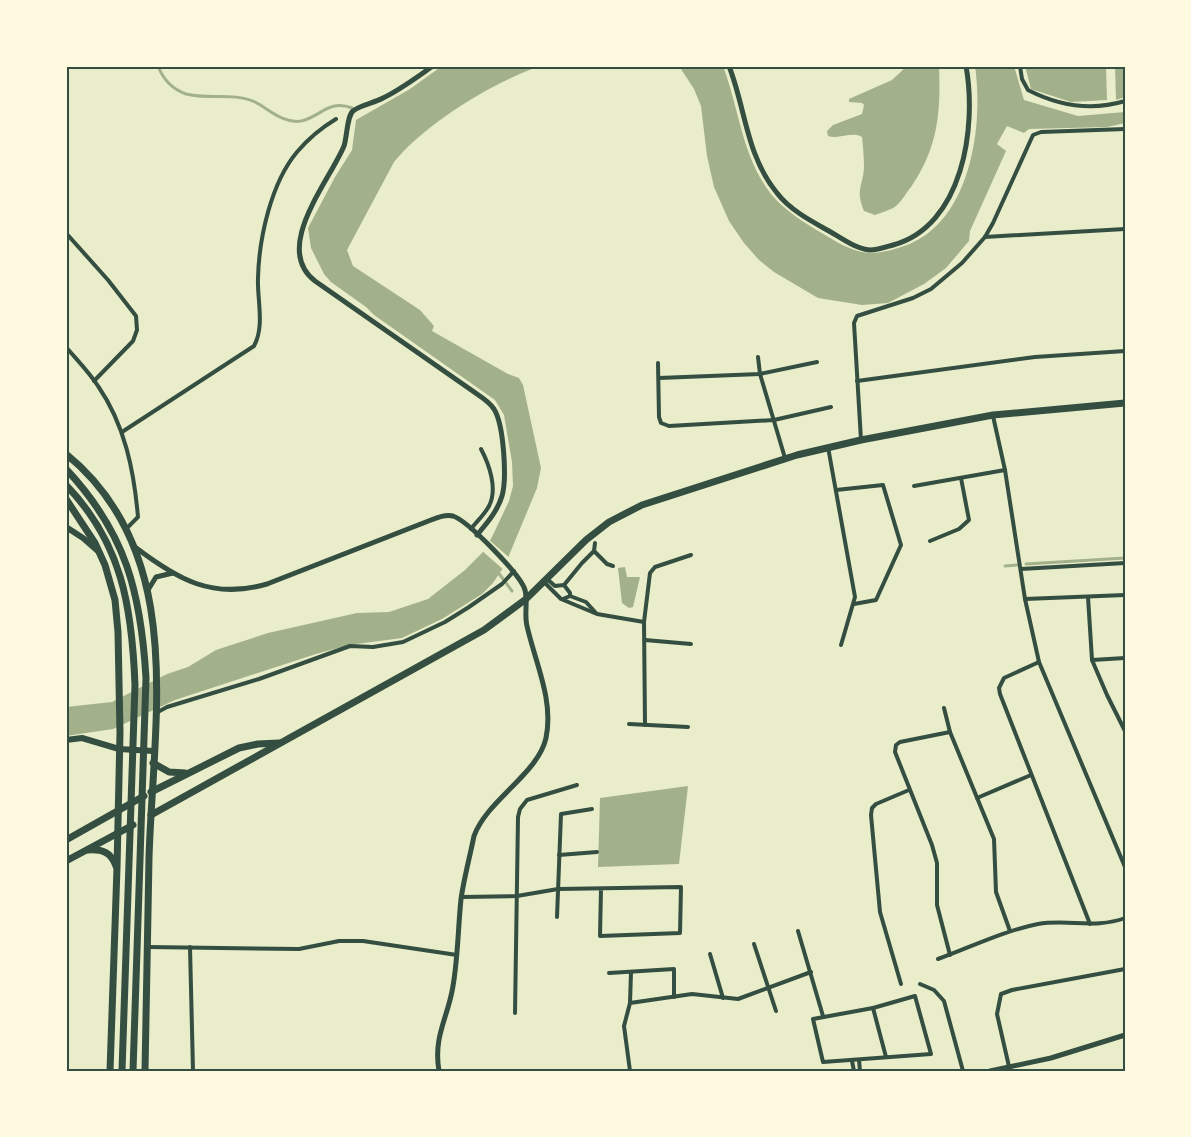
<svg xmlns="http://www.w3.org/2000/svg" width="1191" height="1137" font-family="'Fira Sans',sans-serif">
  <rect width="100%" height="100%" fill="#e9edc9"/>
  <g fill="#a3b18a">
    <path d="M442,66H540C492,83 427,122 394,162L347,250L353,266L420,310L434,326L432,331L508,374L519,378L523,385L541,468L537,488L505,565L493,583L482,594L442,619L402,638L349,645L316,654L175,700L113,729L66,736V707L112,702L167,674L188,667L216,650L268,633L357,613L389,612L428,599L465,570L482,553L492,537L509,501L513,486L512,462L504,415L495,400L485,393L374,315L366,307L331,282L324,274L311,248L308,228L335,177L352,150L356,120L410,89Z"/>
    <path d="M679,66H723C739,108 742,157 771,194C785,211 806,224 825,235C835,241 847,248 858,251C872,255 884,252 898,248C970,229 984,128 975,66H1014L1024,100L1078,116L1125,112V123L1107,127L1029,129L1024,133L1007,126L997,144L1006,151L970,231L969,241L946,268L924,284L888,303L862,305L818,298L774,272L759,260L744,243L729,221L714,187L707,156L701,106L694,89Z"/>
    <path d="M907,66H939C941,112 938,148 911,187C906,193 902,201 896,206C891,210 882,212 875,215L864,211C855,189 863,187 864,167C864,157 863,147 862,137C852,131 839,140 828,136L827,131L833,125L862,114L864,105L862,103L849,102V99L892,80Z"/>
    <path d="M1025,66H1106L1107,100L1071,102L1031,89Z"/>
    <path d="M1115,66H1125V97L1116,100Z"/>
    <path d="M625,567L627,577H640L633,607L629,608L622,603L618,568Z"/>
    <path d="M688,786L679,864L598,867L600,798Z"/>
  </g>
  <path fill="#e9edc9" d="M488,539L511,559L505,571L480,549Z"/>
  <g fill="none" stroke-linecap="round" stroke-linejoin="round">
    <g stroke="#a3b18a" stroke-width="3">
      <path d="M158,66C163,79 172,89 186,94C209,100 233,92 255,102C269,109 283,124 301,121C321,117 328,99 352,108"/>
      <path d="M1026,564L1125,558"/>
      <path d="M1005,566L1017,565"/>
      <path d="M497,571L512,591"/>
    </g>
    <g stroke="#344e41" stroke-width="4">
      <path d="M1020,66L1022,79L1028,90C1059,106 1092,111 1125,101"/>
      <path d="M66,233L108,280L136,316L137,330L133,341L94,381"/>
      <path d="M985,237L1125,229"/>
      <path d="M66,347C77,360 89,372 98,386C125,425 134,471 138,517L127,528"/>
      <path d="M758,357L760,374L785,458"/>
      <path d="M658,363L659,417L661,423L669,426L774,420L831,407"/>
      <path d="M659,378L760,374L817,362"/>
      <path d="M857,381L1035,357L1125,351"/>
      <path d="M993,416L1005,470L1025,599L1039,662L1125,867"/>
      <path d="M122,432L254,346C265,326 257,299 258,278C259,238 271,183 297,152C308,139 321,128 336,119"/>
      <path d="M861,440L854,323L857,316L913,298L931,289L962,263L985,237L993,223L1033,135L1041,132L1125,129"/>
      <path d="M828,447L855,597L841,645"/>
      <path d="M914,486L1005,470"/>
      <path d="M836,490L883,485L901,545L876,600L854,604"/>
      <path d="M471,529C477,521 485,514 489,506C498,489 489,464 481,449"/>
      <path d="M930,541L959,529L969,520L961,478"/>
      <path d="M595,543L594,551L607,564L613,566"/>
      <path d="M1021,569L1125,563"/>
      <path d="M547,579L555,586L564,585"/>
      <path d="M544,582L561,599L597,614L644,622"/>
      <path d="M570,596L586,602L596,613"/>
      <path d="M1088,597L1092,660L1107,695L1125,731"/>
      <path d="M563,599L570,596V593L564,585L582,563L594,551"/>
      <path d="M1025,599L1125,595"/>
      <path d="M645,640L691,644"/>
      <path d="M1092,660L1125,658"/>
      <path d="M1039,662L1004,678L999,688L1000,694L1090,924"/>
      <path d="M944,708L950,732L994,839L996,892L1010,931"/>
      <path d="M156,713L167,707L259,679L350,646L373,647L403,642L445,622L469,607L502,584L514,571"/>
      <path d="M629,724L688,727"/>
      <path d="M645,725L644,622L650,573L655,567L691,555"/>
      <path d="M977,798L1031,775"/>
      <path d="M559,855L597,852"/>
      <path d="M462,897L517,896L558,889L681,887L680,933L600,936L601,889"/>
      <path d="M557,917L561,814L592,809"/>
      <path d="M798,931L823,1016"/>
      <path d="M754,944L776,1011"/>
      <path d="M148,947L299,949L339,941H363L457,955"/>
      <path d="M190,947L193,1071"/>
      <path d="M710,954L723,998"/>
      <path d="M950,955L937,905V863L932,845L895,752L896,745L900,742L950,732"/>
      <path d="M938,959C971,947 1003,931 1038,924C1068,919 1096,929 1125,918"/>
      <path d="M609,973L674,969V997"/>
      <path d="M901,984L880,912L871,815L872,808L876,804L909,790"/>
      <path d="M920,984L934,990L944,1001L963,1071"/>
      <path d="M915,996L931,1054L823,1062L813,1019L873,1008Z"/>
      <path d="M630,1003L631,972"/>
      <path d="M873,1008L886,1057"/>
      <path d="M515,1013L518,817L520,809L527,800L577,785"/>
      <path d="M859,1060L860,1071"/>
      <path d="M852,1061L854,1071"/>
      <path d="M630,1071L624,1026L630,1003L692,994L738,999L811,972"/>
      <path d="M1010,1071L997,1014L1001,994L1012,990L1125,969"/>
    </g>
    <g stroke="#344e41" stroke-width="5">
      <path d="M433,66C417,77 400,90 383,98C374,103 360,105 353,111C347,116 347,137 344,146C329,182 272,248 315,281L477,394C483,398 490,403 494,409C504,425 507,479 502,496C497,512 487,523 477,535"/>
      <path d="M729,66C746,110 746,155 777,193C790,210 811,221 829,231C841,238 856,249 870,250C878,250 886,247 893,245C963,226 977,127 966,66"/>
      <path d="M135,547C177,579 212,600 267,584L431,520C438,517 446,514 453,516C468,521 521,575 525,590C528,602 524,614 527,626C535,662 554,700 546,738C538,774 487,800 474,836C470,856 464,878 461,899C458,928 458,957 453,986C448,1018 433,1036 439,1071"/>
      <path d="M148,590L156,577L173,573"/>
      <path d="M990,1071L1051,1058L1125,1035"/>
    </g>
    <g stroke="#344e41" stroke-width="6">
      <path d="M66,527L83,538L99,552"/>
      <path d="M66,740L82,738L119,749L153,751"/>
    </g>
    <g stroke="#344e41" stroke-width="7">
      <path d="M151,792L239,748L258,744L279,743"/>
      <path d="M151,815L484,630L526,599L586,540L609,522L642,505L797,455L861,440L993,415L1125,403"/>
    </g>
    <g stroke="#344e41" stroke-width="7">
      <path d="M66,454C188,553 153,720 149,858C147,929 147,1000 145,1071"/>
      <path d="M66,469C126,533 141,593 146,678L133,1071"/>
      <path d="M66,485C122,543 132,607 135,685L122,1071"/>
      <path d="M66,499L95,543L105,565L115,600L118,632L120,733L117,868L110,1071"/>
      <path d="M153,763L169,772L185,773"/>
      <path d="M66,840L144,796"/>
      <path d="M88,850C102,849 111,852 116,866"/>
      <path d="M66,861L133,825"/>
    </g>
  </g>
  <rect width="1191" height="1137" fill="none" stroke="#fefae0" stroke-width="135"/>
  <rect x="68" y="68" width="1056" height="1002" fill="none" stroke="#344e41" stroke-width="2"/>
</svg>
